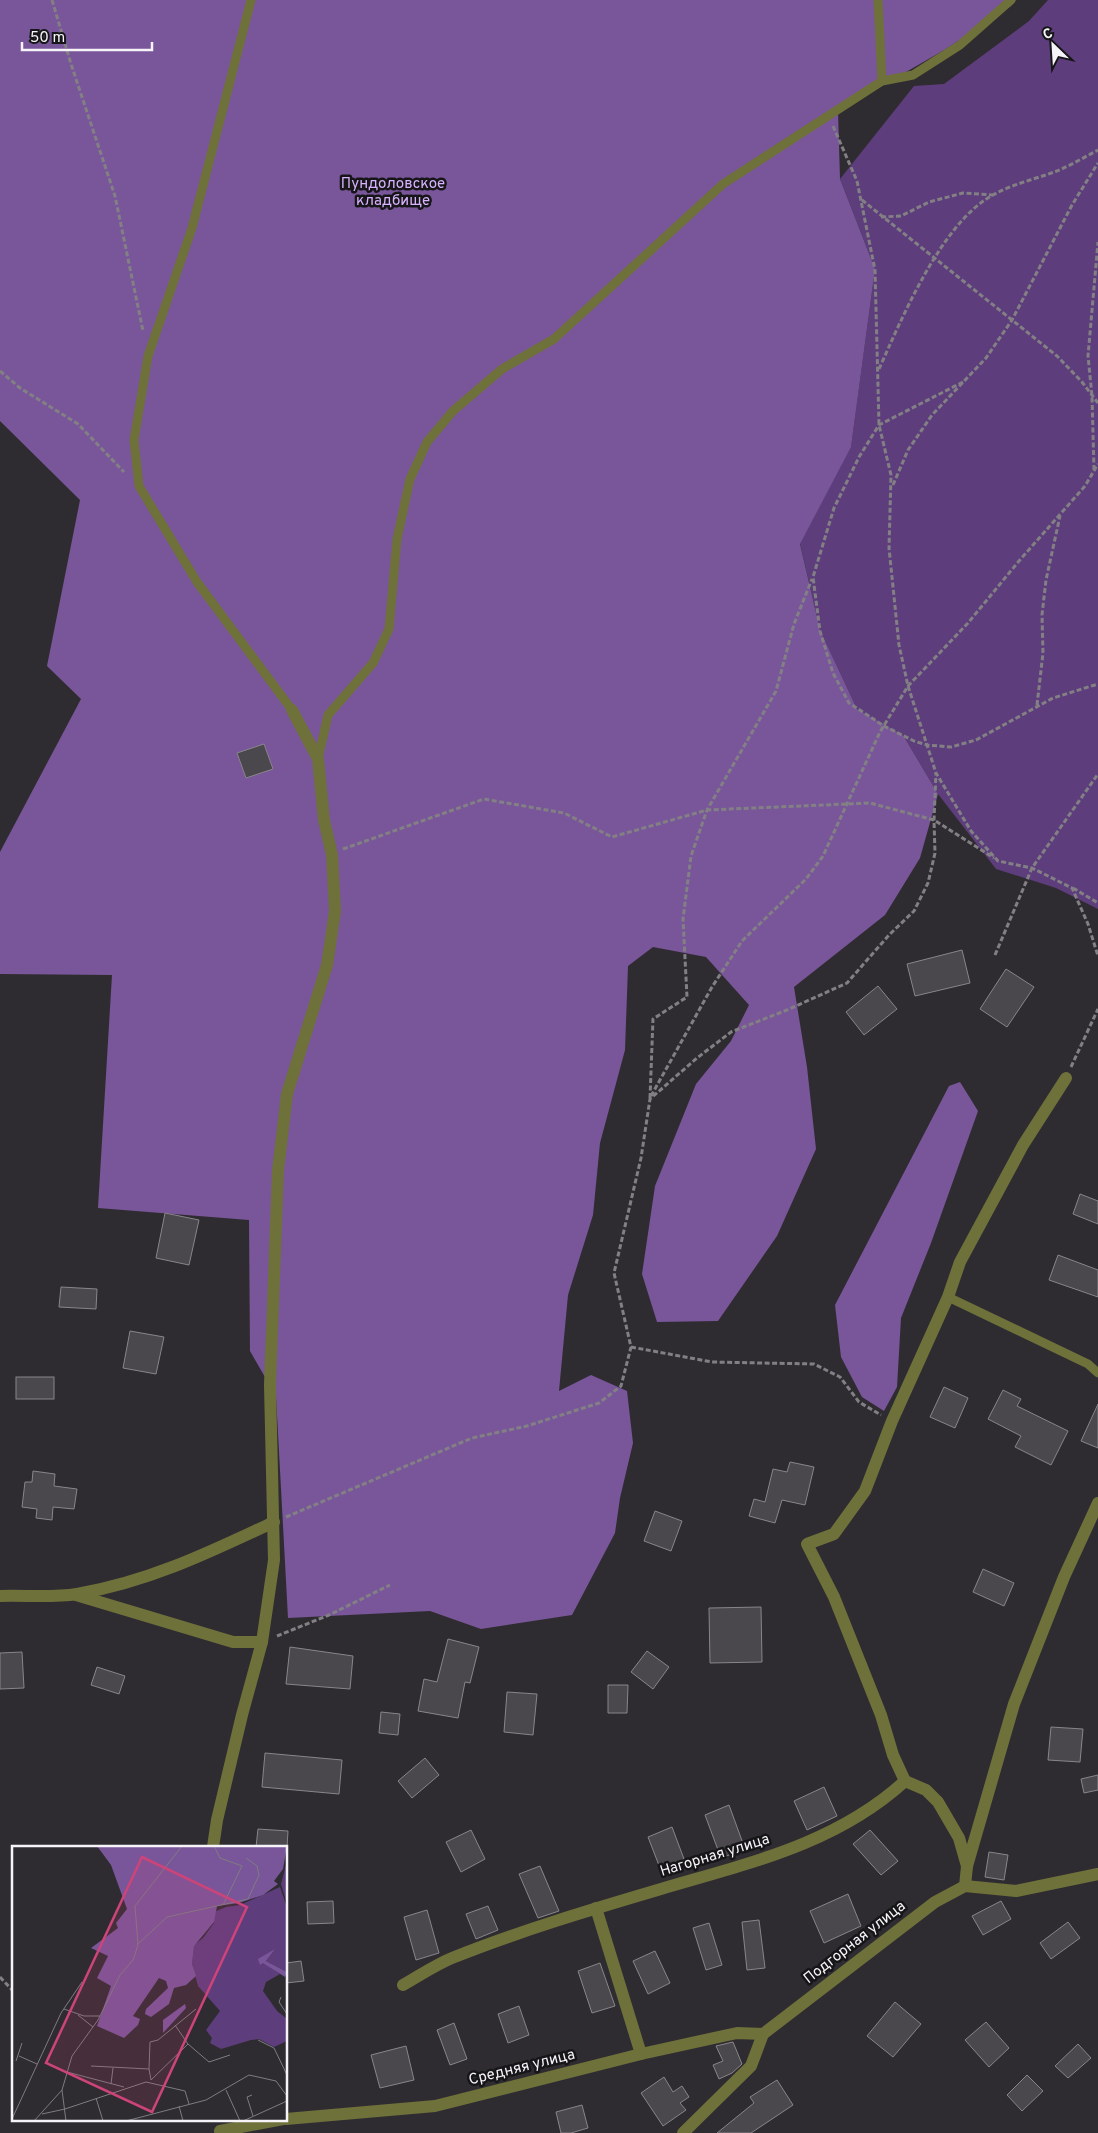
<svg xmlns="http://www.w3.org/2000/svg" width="1098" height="2133" font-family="Overpass,sans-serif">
  <rect width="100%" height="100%" fill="#2f2c31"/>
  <path fill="#5e3d7c" d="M1048,0H1098V909L1056,888L996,869L938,794L903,735L857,709L820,630L800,543L851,446L875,269L840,179L914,86L944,84L1029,21Z"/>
  <g fill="#795699">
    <path d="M0,0H1016L1011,6L946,49L838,111L840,179L875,269L851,447L800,544L820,630L857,709L903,735L938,794L920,858L885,915L794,987L807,1067L816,1149L777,1236L718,1321L657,1322L642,1274L655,1186L696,1084L731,1041L749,1005L706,957L653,947L628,966L625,1050L600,1143L593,1215L568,1295L559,1391L591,1375L627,1391L633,1443L620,1498L615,1533L572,1615L481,1629L430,1611L288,1618L276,1396L250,1351L249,1220L98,1208L112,975L0,974V852L81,699L47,666L80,500L0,421Z"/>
    <path d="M960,1082L978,1111L931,1243L901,1318L897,1387L884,1411L862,1397L841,1357L835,1305L949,1086Z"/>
  </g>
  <g fill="#4a474d" stroke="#88858b">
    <path d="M264,744L273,769L246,778L237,753Z"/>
    <path d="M962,950L970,983L915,996L907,964Z"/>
    <path d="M1006,969L1034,987L1007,1027L980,1009Z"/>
    <path d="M878,986L897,1009L864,1035L846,1012Z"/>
    <path d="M1080,1194L1098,1201V1224L1073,1214Z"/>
    <path d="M165,1213L199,1220L189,1265L156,1258Z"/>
    <path d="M1058,1255L1098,1270V1297L1049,1280Z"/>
    <path d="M61,1287L97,1289L96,1309L59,1307Z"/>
    <path d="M130,1331L164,1337L156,1374L123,1368Z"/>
    <rect x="16" y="1377" width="38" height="22"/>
    <path d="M944,1387L968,1398L955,1428L930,1417Z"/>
    <path d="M1003,1390L1021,1399L1017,1406L1068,1431L1051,1465L1015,1447L1021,1436L988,1419Z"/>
    <path d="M1098,1404V1448L1081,1441Z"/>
    <path d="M790,1462L814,1467L805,1505L782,1500L775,1523L749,1516L754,1499L765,1502L773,1469L787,1472Z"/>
    <path d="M33,1471L55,1474L54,1486L77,1489L74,1509L53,1507L52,1520L36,1518L37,1509L22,1507L25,1482H32Z"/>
    <path d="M655,1511L682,1521L671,1551L644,1541Z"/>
    <path d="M983,1569L1014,1583L1004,1606L973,1592Z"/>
    <path d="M761,1607L762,1662L710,1663L709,1608Z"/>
    <path d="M448,1639L479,1647L470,1683L465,1682L458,1718L418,1711L424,1679L437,1682Z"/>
    <path d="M290,1647L353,1656L350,1689L286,1684Z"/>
    <path d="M647,1651L669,1667L653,1689L631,1672Z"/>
    <path d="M22,1652L24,1688L0,1689V1653Z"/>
    <path d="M97,1667L125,1676L119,1694L91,1685Z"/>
    <path d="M608,1685H628L627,1713H608Z"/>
    <path d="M507,1692L537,1694L533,1735L504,1732Z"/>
    <path d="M381,1712L400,1714L398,1735L379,1733Z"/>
    <path d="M1051,1727L1083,1729L1080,1762L1048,1760Z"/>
    <path d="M265,1753L342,1760L339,1794L262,1787Z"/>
    <path d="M425,1758L439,1775L412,1798L398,1781Z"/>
    <path d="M1098,1775V1790L1084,1793L1081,1779Z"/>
    <path d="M824,1787L837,1816L807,1830L794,1801Z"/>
    <path d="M729,1805L745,1849L721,1858L705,1815Z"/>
    <path d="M672,1827L684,1859L660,1868L648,1837Z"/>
    <path d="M258,1829L288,1831L287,1847H256Z"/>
    <path d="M471,1830L485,1859L461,1872L446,1842Z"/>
    <path d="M870,1830L898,1861L881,1875L853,1844Z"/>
    <path d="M989,1852L1008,1855L1004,1880L985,1877Z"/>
    <path d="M540,1866L559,1911L538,1918L519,1874Z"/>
    <path d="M848,1894L861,1926L824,1943L810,1911Z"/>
    <path d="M333,1901L334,1923L308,1924L307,1902Z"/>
    <path d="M1001,1901L1011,1919L983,1935L972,1916Z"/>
    <path d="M488,1906L498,1930L476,1939L466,1914Z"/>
    <path d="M427,1910L439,1953L416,1960L404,1917Z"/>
    <path d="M759,1920L765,1968L747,1970L742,1922Z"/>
    <path d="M1068,1922L1080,1938L1051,1959L1040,1943Z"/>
    <path d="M709,1923L722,1965L706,1970L693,1928Z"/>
    <path d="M655,1951L670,1983L648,1994L633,1961Z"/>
    <path d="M301,1961L304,1981L286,1983V1963Z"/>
    <path d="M600,1963L615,2006L592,2013L578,1971Z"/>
    <path d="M895,2002L921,2024L893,2057L867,2036Z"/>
    <path d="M519,2006L529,2035L508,2043L498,2014Z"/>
    <path d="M986,2022L1009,2048L989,2067L965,2040Z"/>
    <path d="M454,2023L467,2059L450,2065L437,2030Z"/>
    <path d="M733,2042L742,2064L732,2073L719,2079L713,2065L723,2061L716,2046Z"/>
    <path d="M1078,2044L1091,2058L1068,2078L1055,2066Z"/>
    <path d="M406,2046L414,2080L380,2088L371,2055Z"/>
    <path d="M1027,2075L1043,2091L1022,2111L1007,2095Z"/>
    <path d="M664,2077L673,2092L682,2086L689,2097L680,2103L686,2110L663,2126L641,2093Z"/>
    <path d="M777,2080L793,2105L751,2133H717L754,2103L750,2097Z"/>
    <path d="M582,2105L588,2128L571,2133H561L556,2112Z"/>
  </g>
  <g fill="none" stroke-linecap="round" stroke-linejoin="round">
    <g stroke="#828084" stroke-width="3" stroke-dasharray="5 2.5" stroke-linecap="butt">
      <path d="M52,0L71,64L115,196L143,331"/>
      <path d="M833,126L857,181L875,270L879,425L891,475L889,548L899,645L908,686L936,773L971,831L998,861L1032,868L1072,888L1088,924L1098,956"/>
      <path d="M862,200L1057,356L1082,382L1098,403"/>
      <path d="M881,217L901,216L929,202L963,193L993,195"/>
      <path d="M879,369C902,318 942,222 993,195C1012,184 1036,179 1057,171C1071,165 1085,157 1098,150"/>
      <path d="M0,371L20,388L78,424L124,472"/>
      <path d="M963,382L879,425L859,457L834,508L813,577L820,631L833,673L849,703L884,726L914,741L927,745L951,747L976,740L1053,698L1098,684"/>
      <path d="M1094,470L1092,396L1088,356L1098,242"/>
      <path d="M893,485L908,450L932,415L986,358L1012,320L1072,205L1098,163"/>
      <path d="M1037,705L1043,653L1042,615L1046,580L1060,516"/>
      <path d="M343,849L484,799L564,813L612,837L707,810L870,803L934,820L994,858"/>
      <path d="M1073,888L1098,903"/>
      <path d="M995,955L1032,868L1098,774"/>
      <path d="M1071,1067L1098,1009"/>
      <path d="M651,1096L712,987L742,941L806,879L823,856L880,732L908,686L968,623L1019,561L1085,486L1098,464"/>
      <path d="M650,1098L653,1019L687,997L683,919L691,856L707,810L776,691L794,624L812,579"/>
      <path d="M631,1347L712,1362L814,1364L840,1377L859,1402L881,1415"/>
      <path d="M286,1517L472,1438L527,1426L599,1403L621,1386L631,1347L614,1273L641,1158L650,1099L697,1058L731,1032L787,1010L847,983L889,935L914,911L928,883L935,853L934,820L936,773"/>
      <path d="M277,1636L329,1615L390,1585"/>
      <path d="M0,1977L14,1992"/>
    </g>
    <g stroke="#6f713b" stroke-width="9">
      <path d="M251,0L192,228L148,356L134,440L139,486L197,582L292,710"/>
      <path d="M878,0L882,81"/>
      <path d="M318,759L328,715L373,663L389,629L397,539L410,479L427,442L453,411L502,369L554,339L723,184L882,81L913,75L960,45L1011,0"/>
      <path d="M948,1297L1088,1364L1098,1373"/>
    </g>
    <g stroke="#6f713b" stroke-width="12">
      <path d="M76,1595L233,1642H262"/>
      <path d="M0,1596C25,1595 52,1598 77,1594C148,1582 208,1553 274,1522"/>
      <path d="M905,1781L893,1755L881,1715L834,1597L807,1544L834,1534L865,1491L892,1421L948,1297L960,1262L1023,1145L1066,1078"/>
      <path d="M213,1847L217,1820L242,1715L262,1642L274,1560L270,1385L278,1170L287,1094L327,965L335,911L332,855L324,820L318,759L292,710"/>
      <path d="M967,1866L1014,1704L1064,1577L1098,1503"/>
      <path d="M596,1908L641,2054"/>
      <path d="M403,1985C419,1976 435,1965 452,1958C519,1931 593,1909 661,1889C749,1863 836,1844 905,1781L926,1790L938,1802L959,1838L967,1866L965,1886"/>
      <path d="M286,2119L435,2106L641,2054L737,2033L763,2034"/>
      <path d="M220,2131L283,2119"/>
      <path d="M683,2133L751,2066L763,2034L935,1902L965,1886L1016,1891L1098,1874"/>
    </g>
  </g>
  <g text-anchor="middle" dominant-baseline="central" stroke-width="5" stroke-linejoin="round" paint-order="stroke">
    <g font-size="15" fill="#d8b2fe" stroke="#161517">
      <text x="393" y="184">Пундоловское<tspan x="393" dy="17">кладбище</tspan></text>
    </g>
    <g font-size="15" fill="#f6f4f8" stroke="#161517">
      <text transform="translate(715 1856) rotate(-17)">Нагорная улица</text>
      <text transform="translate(855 1943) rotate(-38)">Подгорная улица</text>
      <text transform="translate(522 2068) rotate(-14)">Средняя улица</text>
    </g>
  </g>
  <g transform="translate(12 1846)">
    <rect width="275" height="275" fill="#2f2c31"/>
    <path d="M275,15V58L269,38ZM268,41L275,61V126L254,115L262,104L251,113H247L268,128L254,136L251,145L265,165L275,173V195L262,201L247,193L239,194L209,203L198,197L200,192L194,184L208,165L186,140L180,118L182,99L191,92L202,77V66L214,61L228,59Z" fill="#5e3d7c"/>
    <path d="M85,0H275L271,23L262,35L266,38L251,49L227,57L205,60L202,76L182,100L180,118L184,130L174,139L162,142L157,158L139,171L133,168L134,163L156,142L154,135L147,132L121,170L128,173L126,179L112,192L85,180L99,140L85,132L96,110L79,102L106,82L104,77L115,63L99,19ZM263,103L254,115L275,126L273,131L251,117L248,119L246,113ZM173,158L174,162L151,187V174Z" fill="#795699"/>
    <path fill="none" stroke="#7f7c81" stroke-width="1" d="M202,0L208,12L230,20L211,59M126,98L155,71L236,53L247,29L245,20L234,12M269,151L267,156L275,168M52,163L72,170H88M66,169L81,181M163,179L176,198M246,194L262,202L275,229M7,210L25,218M4,215L10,197M79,220L137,223L139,234M137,223L138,196L146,194L184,163M55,226L112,241M139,234L176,198L197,216L218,209M264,235L275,250M99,238L101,222M50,244L54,275M214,244L228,275M240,249L235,251L241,270M84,252L91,275M167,260L171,275M30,268L53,263L134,236L173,245L177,258M0,273L49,167L70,136M22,275L50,244L60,210L86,174L108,129L121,114L126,99L123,60L170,0M114,275L194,254L237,229L264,235M231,275L275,255"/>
    <path fill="#cc447a" fill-opacity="0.15" stroke="#cc447a" stroke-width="2.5" d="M130,11L235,61L140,266L34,217Z"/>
    <rect width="275" height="275" fill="none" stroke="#f6f4f8" stroke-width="2.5"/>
  </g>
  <g transform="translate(1053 45) rotate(335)" stroke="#161517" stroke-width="4" paint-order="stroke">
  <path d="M0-4L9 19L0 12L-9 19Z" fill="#f6f4f8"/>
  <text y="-8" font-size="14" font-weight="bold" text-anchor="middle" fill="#f6f4f8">С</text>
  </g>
  <path d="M22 42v8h130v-8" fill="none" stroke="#f6f4f8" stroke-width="2.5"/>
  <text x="30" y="42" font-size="15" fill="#f6f4f8" stroke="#161517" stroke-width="4" paint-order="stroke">50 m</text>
</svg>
